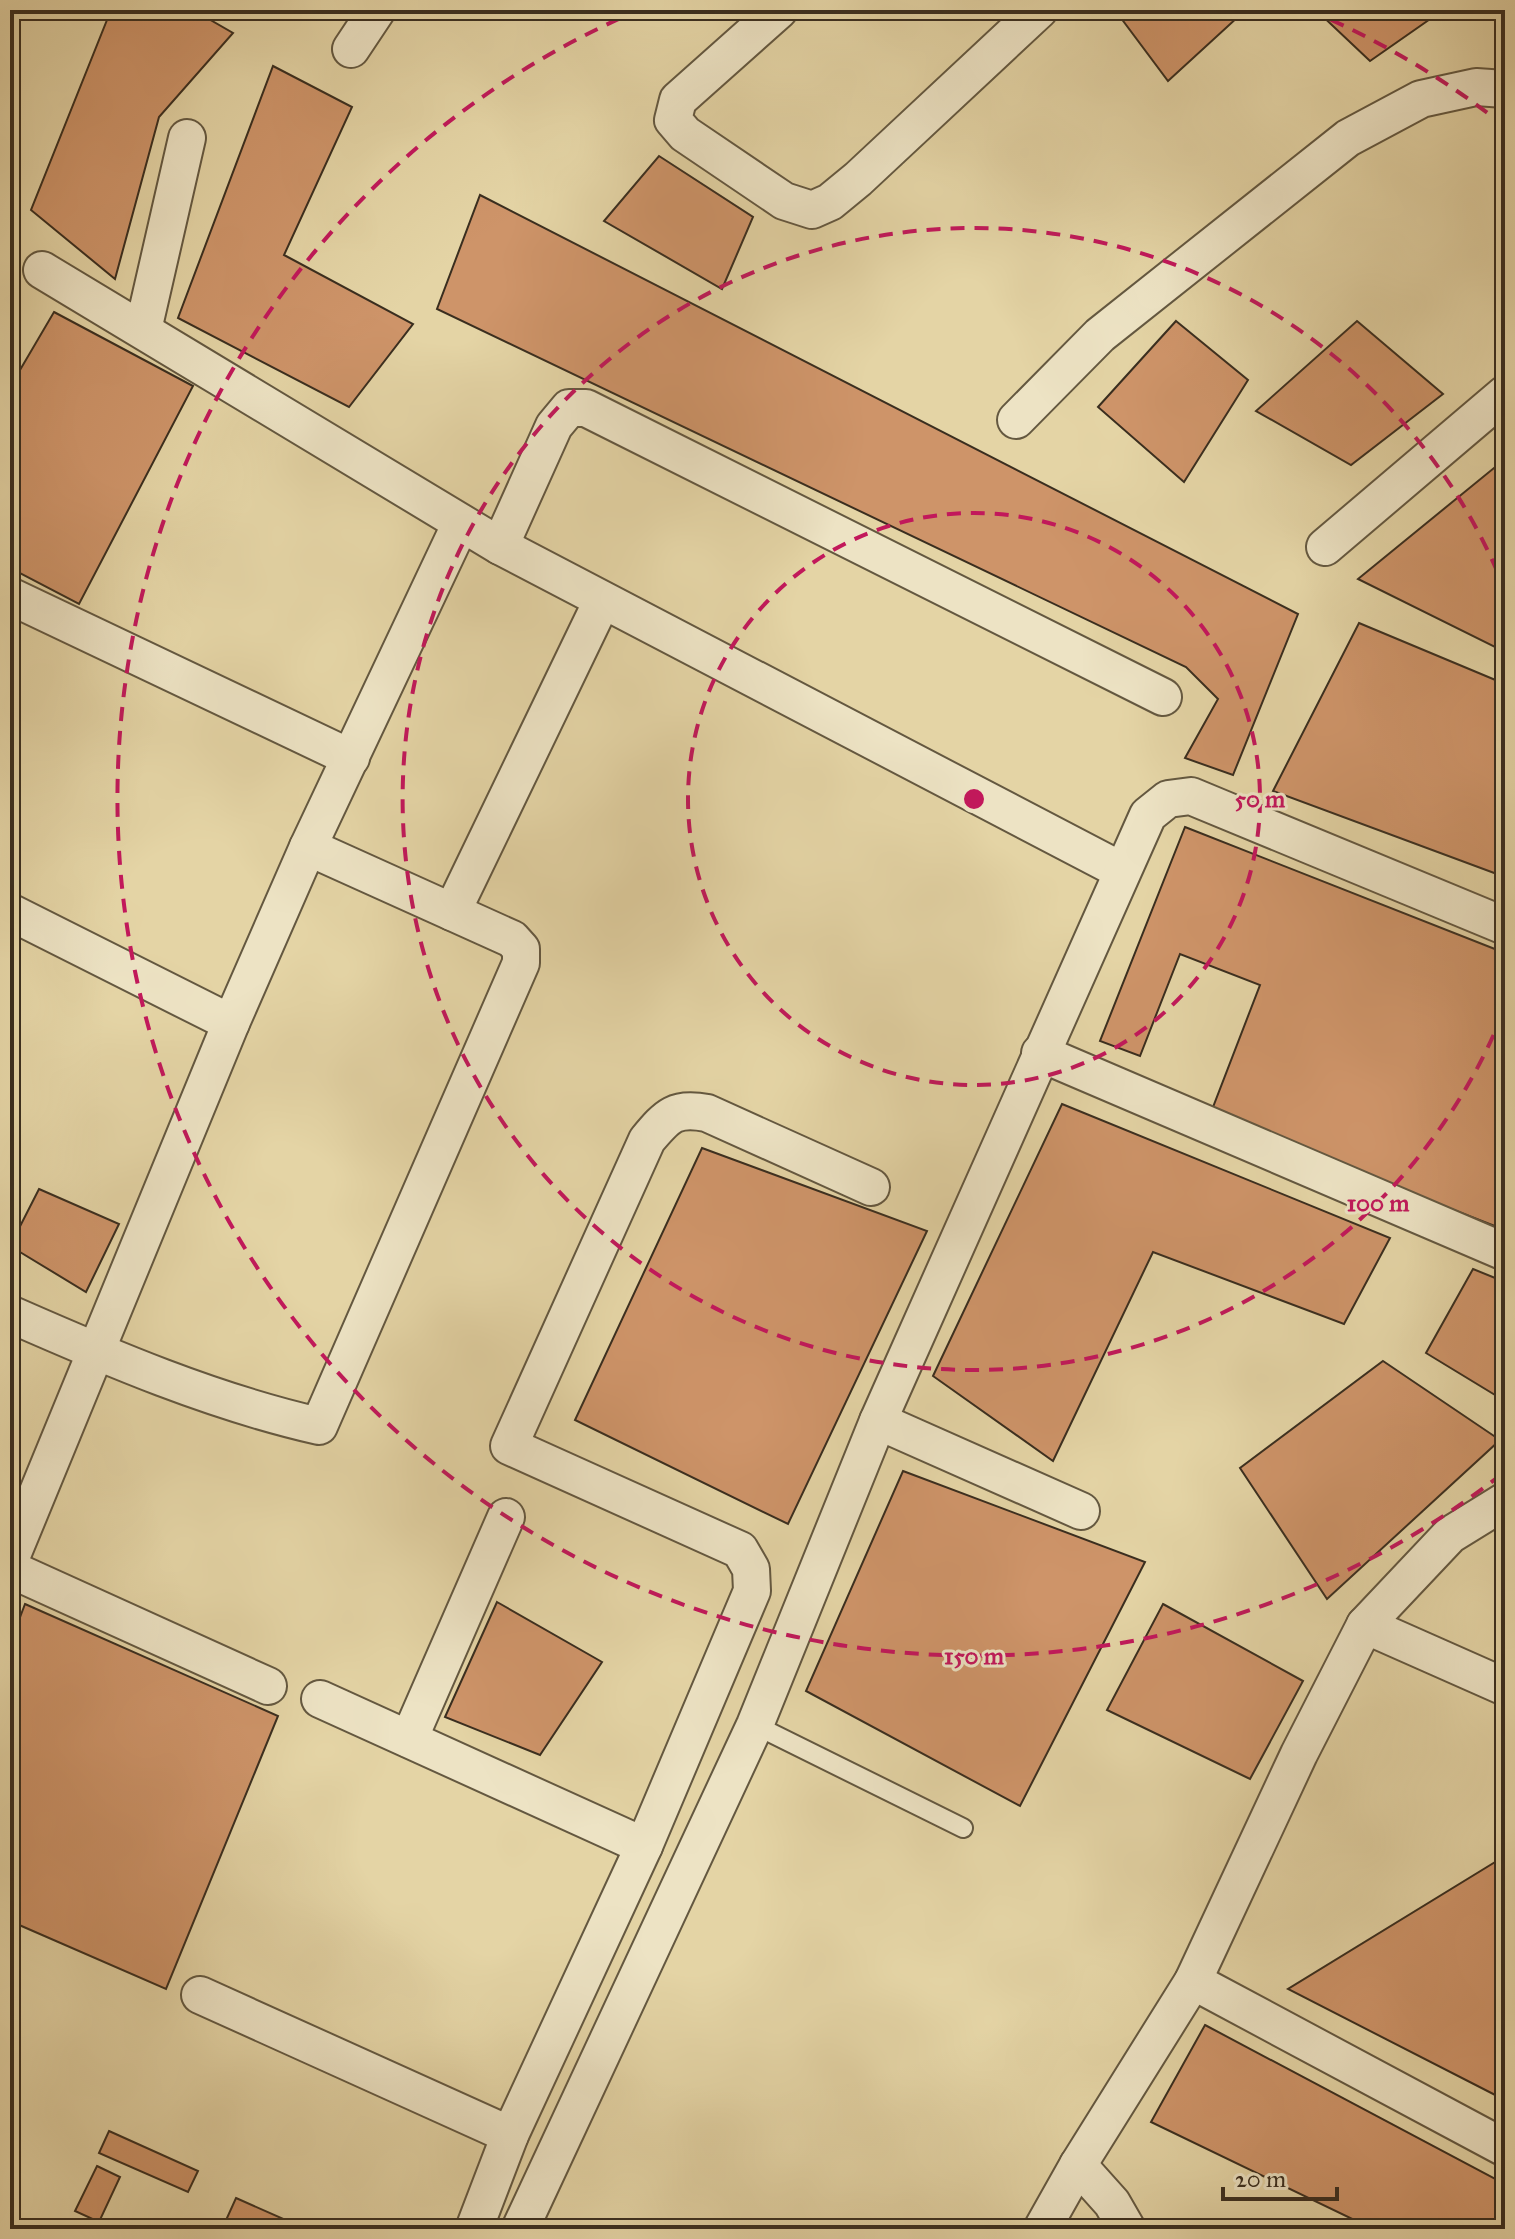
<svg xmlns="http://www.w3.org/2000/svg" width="1515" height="2239" font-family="'IM FELL Great Primer',serif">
  <rect width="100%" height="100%" fill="#e4d4a5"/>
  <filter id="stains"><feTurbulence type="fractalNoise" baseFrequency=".0025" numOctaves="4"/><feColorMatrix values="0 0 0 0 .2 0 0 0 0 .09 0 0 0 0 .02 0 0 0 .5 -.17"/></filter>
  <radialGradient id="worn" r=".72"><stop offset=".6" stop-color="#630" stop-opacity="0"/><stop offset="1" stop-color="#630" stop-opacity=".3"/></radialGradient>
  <g fill="#ce9469" stroke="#3a2e1f" stroke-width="2">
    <path d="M111,10H193L233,33L159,117L115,279L31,210Z"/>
    <path d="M1115,10H1233L1239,16L1168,81Z"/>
    <path d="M1316,10H1443L1370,61Z"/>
    <path d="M273,66L352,107L284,255L413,324L349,407L178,318Z"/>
    <path d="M659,156L753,217L722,289L604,221Z"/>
    <path d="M480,195L1298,614L1233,775L1185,758L1218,699L1186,667L437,309Z"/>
    <path d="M54,312L193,386L79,604L10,568V387Z"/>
    <path d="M1176,321L1248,380L1184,482L1098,407Z"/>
    <path d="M1357,321L1443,394L1351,465L1256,411Z"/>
    <path d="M1505,459V652L1358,579Z"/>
    <path d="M1359,623L1505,684V877L1273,791Z"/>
    <path d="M1185,827L1505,953V1230L1210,1115L1260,985L1180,954L1140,1056L1100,1041Z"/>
    <path d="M1062,1104L1390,1238L1344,1324L1153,1252L1053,1461L933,1376Z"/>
    <path d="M702,1148L927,1231L788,1524L575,1420Z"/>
    <path d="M39,1189L119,1224L86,1292L10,1246Z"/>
    <path d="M1473,1269L1505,1282V1401L1426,1353Z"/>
    <path d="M1383,1361L1500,1440L1327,1599L1240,1468Z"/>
    <path d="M903,1471L1145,1562L1020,1806L806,1691Z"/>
    <path d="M497,1602L602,1662L540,1755L445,1717Z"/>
    <path d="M25,1604L278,1716L166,1989L10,1921V1644Z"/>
    <path d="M1163,1604L1303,1681L1250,1779L1107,1710Z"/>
    <path d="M1505,1856V2100L1288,1989Z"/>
    <path d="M1205,2025L1505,2184V2229H1373L1151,2122Z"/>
    <path d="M109,2131L198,2171L188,2192L99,2153Z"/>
    <path d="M97,2166L120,2177L99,2222L75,2211Z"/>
    <path d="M236,2198L306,2229H222Z"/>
  </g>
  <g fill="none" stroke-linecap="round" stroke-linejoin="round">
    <g stroke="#645840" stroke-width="22">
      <path id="service" d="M755,1725L963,1828"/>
    </g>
    <g stroke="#645840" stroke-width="40">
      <g id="minor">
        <path d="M779,10L678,100L673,120L685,134L784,201L812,210L830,202L858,179L1039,10"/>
        <path d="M351,49L377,10"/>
        <path d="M42,270L500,546L1122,871"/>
        <path d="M143,330L187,138"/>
        <path d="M1016,420L1100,335L1348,138L1421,99L1476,87L1505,89"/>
        <path d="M500,546L554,426L569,408H586L1163,697"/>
        <path d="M1325,547L1505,394"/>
        <path d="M10,596L351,758"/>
        <path d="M10,912L231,1023"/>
        <path d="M452,912L602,601"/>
        <path d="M1040,1053L1505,1252"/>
        <path d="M10,1314C110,1358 213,1402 319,1426L521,963V949L512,939L308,847"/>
        <path d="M878,1421L1081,1511"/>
        <path d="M10,1560L231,1023L308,847L461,523"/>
        <path d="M10,1569L268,1686"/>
        <path d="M1365,1625L1505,1687"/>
        <path d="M320,1699L644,1846"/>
        <path d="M409,1739L506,1517"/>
        <path d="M1193,1981L1505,2148"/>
        <path d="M200,1995L510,2135"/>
        <path d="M1078,2165L1112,2203L1127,2229"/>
        <path d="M474,2229L510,2135L644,1846L752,1591L751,1569L740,1550L509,1446L647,1140C668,1115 675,1107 707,1113L871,1187"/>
        <path d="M520,2229L755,1725L878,1421L1148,815L1168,799L1191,796L1505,926"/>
        <path d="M1042,2229L1078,2165L1193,1981L1299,1754L1365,1625L1450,1535L1505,1501"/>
      </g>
    </g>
    <use href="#service" stroke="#ede3c4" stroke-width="18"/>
    <use href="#minor" stroke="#ede3c4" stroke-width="36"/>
  </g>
  <g fill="none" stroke="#c2185b" stroke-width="4" stroke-dasharray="14 10">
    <circle cx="974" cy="799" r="286"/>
    <path d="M1503 1013A571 571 0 1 1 1503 585"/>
    <path d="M1502 1474A857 857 0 1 1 639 10M1309 10A857 857 0 0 1 1502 124"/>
  </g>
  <circle cx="974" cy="799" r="12" fill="#c2185b" stroke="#ede3c4" stroke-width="4"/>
  <g font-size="24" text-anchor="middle" font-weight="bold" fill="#c2185b" stroke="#ede3c4" stroke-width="6" stroke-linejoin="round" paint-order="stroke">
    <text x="1260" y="807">50 m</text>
    <text x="1378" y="1211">100 m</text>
    <text x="974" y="1664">150 m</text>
  </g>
  <rect width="1515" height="2239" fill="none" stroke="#e4d4a5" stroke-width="40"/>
  <rect x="12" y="12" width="1491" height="2215" fill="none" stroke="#3a2e1f" stroke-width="4"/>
  <rect x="20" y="20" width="1475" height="2199" fill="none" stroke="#3a2e1f" stroke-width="2"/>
  <path d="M1223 2187v12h114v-12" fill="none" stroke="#3a2e1f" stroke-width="4"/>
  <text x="1235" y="2187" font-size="24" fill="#3a2e1f" stroke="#ede3c4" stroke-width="6" paint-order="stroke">20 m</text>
  <rect width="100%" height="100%" filter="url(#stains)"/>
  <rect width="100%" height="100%" fill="url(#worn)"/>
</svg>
